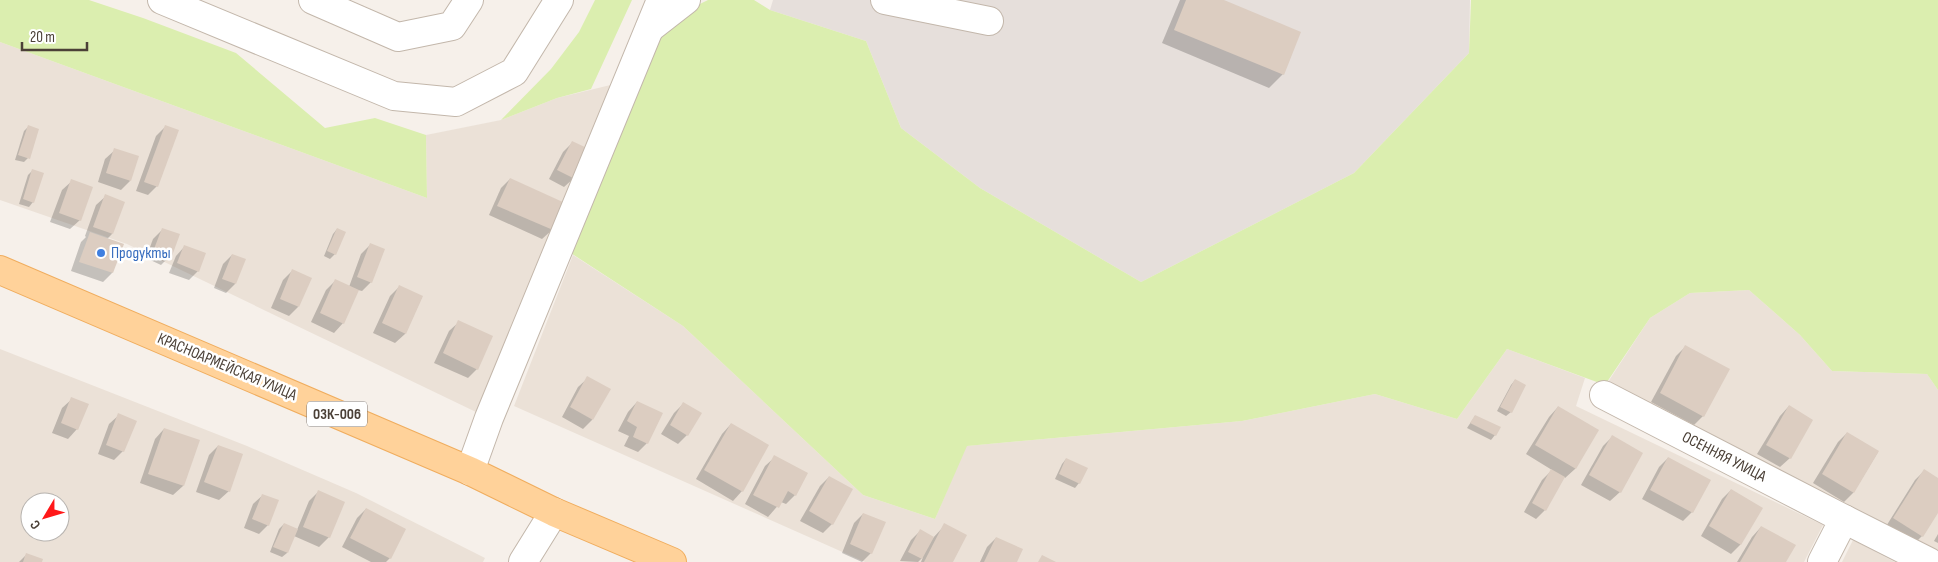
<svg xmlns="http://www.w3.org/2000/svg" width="1938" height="562" font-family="'Sofia Sans Condensed',sans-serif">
  <rect width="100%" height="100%" fill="#f6f0ea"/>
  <g fill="#ebe1d7" fill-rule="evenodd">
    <path d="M0,42L427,198L426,135L501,120L557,98L627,81L551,243L476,412L127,244L0,200Z"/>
    <path d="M573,255L683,326L863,495L935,519L966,446L1242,421L1375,394L1457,419L1507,349L1585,378L1576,406L1823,525L1804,562H865L514,406Z"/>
    <path d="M1749,290L1800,335L1832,371L1927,374L1938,390V554L1606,385L1650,318L1690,293Z"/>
    <path d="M0,349L247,446L356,493L485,558L483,562H0ZM30,502H60V532H30Z"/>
    <path d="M1853,540L1895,562H1842Z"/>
  </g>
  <path fill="#e6dfdb" d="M773,0H1470L1469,53L1354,173L1141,282L980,188L901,128L866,41L770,10Z"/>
  <g fill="#dbeeaf">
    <path d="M0,0H89L143,18L236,53L325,128L375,118L426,135L427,198L0,42Z"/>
    <path d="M595,0H632L591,89L557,98L501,120L551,69L579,32Z"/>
    <path d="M708,0H754L770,10L866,41L901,128L980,188L1141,282L1354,173L1469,53L1471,0H1938V390L1927,374L1832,371L1800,335L1749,290L1690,293L1650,318L1605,385L1507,349L1457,419L1375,394L1242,421L967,446L935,519L863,495L683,326L560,246L649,29Z"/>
  </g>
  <g fill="#0003">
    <path d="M1180,0H1220L1283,74L1269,88L1162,43Z"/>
    <path d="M28,127V158L24,162L15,160L24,131Z"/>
    <path d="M165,127L157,186L148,195L136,191L156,136Z"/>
    <path d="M572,143L574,178L564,187L549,179L563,152Z"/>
    <path d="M115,150L130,181L121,190L98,182L105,159Z"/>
    <path d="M32,171L33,202L29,207L19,204L28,175Z"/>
    <path d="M510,179L564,204L552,230L542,239L489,215L501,188Z"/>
    <path d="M72,181L80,220L70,229L50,222L62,190Z"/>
    <path d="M106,196L112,234L107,239L122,245L112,273L103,282L71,271L81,242L86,237L85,236L96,205Z"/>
    <path d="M163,229L171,255L161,265L146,258L153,239Z"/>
    <path d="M337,229L335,254L330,259L324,256L333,234Z"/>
    <path d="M370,245L371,282L362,291L358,290L343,323L334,333L311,322L326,290L335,281L349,287L361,254Z"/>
    <path d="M185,246L198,271L189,280L169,273L176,256Z"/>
    <path d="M232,255L235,284L226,293L214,288L223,264Z"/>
    <path d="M292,271L298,307L289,316L271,308L283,280Z"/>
    <path d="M399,287L422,297L405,334L395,343L373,333L390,296Z"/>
    <path d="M459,322L477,369L468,378L434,363L449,331Z"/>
    <path d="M1685,347L1703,416L1694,425L1651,402L1676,356Z"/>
    <path d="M588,378L592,420L583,429L562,417L578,387Z"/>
    <path d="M1515,380L1511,412L1506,416L1497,411L1511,385Z"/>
    <path d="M72,399L77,429L68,439L52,433L62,408Z"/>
    <path d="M637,402L647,443L638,452L624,446L629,436L618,431L628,412Z"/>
    <path d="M683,404L687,435L678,444L661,434L674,413Z"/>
    <path d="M1789,406L1812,420L1790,458L1780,467L1757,454L1780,416Z"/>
    <path d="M1558,407L1597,431L1575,469L1565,478L1564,477L1545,510L1536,519L1524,512L1542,480L1552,470L1526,454L1549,417Z"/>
    <path d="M119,415L123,451L114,460L98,454L109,424Z"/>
    <path d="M1475,416L1495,435L1491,440L1467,428Z"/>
    <path d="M731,424L742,491L733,501L696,479L722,434Z"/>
    <path d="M164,429L198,441L183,486L173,495L140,483L155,439Z"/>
    <path d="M1847,433L1878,452L1853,493L1844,502L1813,483L1838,442Z"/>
    <path d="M1612,437L1620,492L1610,501L1581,485L1603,446Z"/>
    <path d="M218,446L229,491L219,500L196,492L209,455Z"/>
    <path d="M775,457L795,495L786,504L781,502L768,517L745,504L765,466Z"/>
    <path d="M1668,458L1692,512L1683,521L1642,499L1659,467Z"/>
    <path d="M1066,459L1079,483L1075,488L1055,479L1062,464Z"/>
    <path d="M1924,471L1938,479V511L1922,536L1913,545L1885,528L1915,480Z"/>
    <path d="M829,477L832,524L823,533L800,521L820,486Z"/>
    <path d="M1731,490L1761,508L1740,545L1731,554L1701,536L1722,499Z"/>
    <path d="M318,492L329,537L319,547L294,536L287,553L282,557L270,552L279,529L284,524L297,530L309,501Z"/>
    <path d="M263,495L268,525L259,534L244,528L253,504Z"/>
    <path d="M366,509L390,558L386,562H371L342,547L357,518Z"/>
    <path d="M863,514L871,553L862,562L842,553L854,523Z"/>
    <path d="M945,525L952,562H921L923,557L918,562L900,561L911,540L920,531L933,538Z"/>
    <path d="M1761,527L1785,562H1737L1752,537Z"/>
    <path d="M1938,534V543L1934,541Z"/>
    <path d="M996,538L1015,562H980L987,547Z"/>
    <path d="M27,554L40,562H19Z"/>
  </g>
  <g fill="#dccdc1">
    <path d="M1186,0H1224L1301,32L1284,75L1174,30Z"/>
    <path d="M28,125L39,129L30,159L18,155Z"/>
    <path d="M165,125L179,130L158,187L144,182Z"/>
    <path d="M572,141L589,149L575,179L557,170Z"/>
    <path d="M114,148L139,156L131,181L106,173Z"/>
    <path d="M32,169L44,173L34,203L23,199Z"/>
    <path d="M510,178L565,203L553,230L497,206Z"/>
    <path d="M71,179L93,187L81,221L59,213Z"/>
    <path d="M105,194L125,202L113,234L93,227Z"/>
    <path d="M162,228L180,234L172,256L154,249Z"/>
    <path d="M337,228L346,232L336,255L327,251Z"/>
    <path d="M90,232L124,244L113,273L79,262Z"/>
    <path d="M370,243L385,249L372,283L357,277Z"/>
    <path d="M184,245L206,253L199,272L177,263Z"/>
    <path d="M232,254L246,259L236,284L222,279Z"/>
    <path d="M292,269L312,278L299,307L280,299Z"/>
    <path d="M335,279L359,290L344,324L320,313Z"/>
    <path d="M399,285L423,296L406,334L382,323Z"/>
    <path d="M458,320L493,336L478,370L443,353Z"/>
    <path d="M1685,345L1730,369L1704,417L1660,393Z"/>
    <path d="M587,376L611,389L593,420L570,407Z"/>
    <path d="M1515,379L1526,385L1512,413L1500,407Z"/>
    <path d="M71,397L89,404L78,430L61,423Z"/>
    <path d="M637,401L663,413L648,444L633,437L637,427L627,421Z"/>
    <path d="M683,402L702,413L688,436L670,425Z"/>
    <path d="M1789,405L1813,420L1791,459L1766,445Z"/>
    <path d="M1558,406L1599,430L1576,469L1535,445Z"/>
    <path d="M118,413L137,421L124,452L106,445Z"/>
    <path d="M1475,415L1501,427L1496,436L1470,423Z"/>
    <path d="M731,423L769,445L743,492L704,470Z"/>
    <path d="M164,428L200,440L184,486L148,474Z"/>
    <path d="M1847,432L1879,451L1854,493L1822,474Z"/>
    <path d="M1612,435L1643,453L1621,493L1589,475Z"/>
    <path d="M218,445L243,454L230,492L204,482Z"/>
    <path d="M774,455L808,473L796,496L788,491L779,508L753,495Z"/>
    <path d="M1668,457L1711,480L1693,513L1650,490Z"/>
    <path d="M1066,458L1088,468L1080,484L1059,474Z"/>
    <path d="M1551,469L1565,477L1546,511L1532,503Z"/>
    <path d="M1924,469L1938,478V513L1923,537L1893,518Z"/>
    <path d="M829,476L853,489L833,525L809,511Z"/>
    <path d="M1731,489L1763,508L1741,545L1709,526Z"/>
    <path d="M318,490L345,502L330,538L303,527Z"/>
    <path d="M262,494L279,500L269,526L252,519Z"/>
    <path d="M366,508L406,529L391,559L350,538Z"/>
    <path d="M863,513L886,522L872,554L850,544Z"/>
    <path d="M284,523L298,529L288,553L273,547Z"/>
    <path d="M944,523L967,535L953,562H924Z"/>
    <path d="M1761,526L1796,545L1786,562H1740Z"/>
    <path d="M920,529L934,537L922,559L908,552Z"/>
    <path d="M996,537L1023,549L1017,562H984Z"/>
    <path d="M26,553L43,559L42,562H23Z"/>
    <path d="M1042,555L1056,562H1038Z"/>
  </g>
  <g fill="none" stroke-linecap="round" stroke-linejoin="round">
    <g stroke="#c3b7ab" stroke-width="30">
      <g id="minor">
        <path d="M162,0L394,96L456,102L514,72L559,0"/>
        <path d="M313,0L398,37L452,26L469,0"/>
        <path d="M885,0L989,21"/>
        <path d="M650,28L686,0"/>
        <path d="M1604,395L1844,519L1822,562"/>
        <path d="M470,471L489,418L661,0"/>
        <path d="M1844,519L1929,562"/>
        <path d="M523,562L554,512"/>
      </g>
    </g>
    <g stroke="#f0ad5e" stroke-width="30">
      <path id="major" d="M0,270L470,471L554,512L672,562"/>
    </g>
    <use href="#minor" stroke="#fff" stroke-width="28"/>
    <use href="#major" stroke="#ffd29a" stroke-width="28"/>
  </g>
  <circle fill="#3f7fe0" stroke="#fff" stroke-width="2" cx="101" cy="253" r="5"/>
  <g text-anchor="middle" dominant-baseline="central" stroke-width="5" stroke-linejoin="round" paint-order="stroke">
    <rect fill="#fff" stroke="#817973" stroke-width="1" x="307" y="401.5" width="60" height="25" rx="4"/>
    <g font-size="15" font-weight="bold" fill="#4b4037">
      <text x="337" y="414">03К-006</text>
    </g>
    <g font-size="16" fill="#366cbe" stroke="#fff" text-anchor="start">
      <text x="111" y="253">Продукты</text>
    </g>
    <g font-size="16" fill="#4b4037" stroke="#fff">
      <text transform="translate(227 367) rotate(23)">КРАСНОАРМЕЙСКАЯ УЛИЦА</text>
      <text transform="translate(1724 457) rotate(27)">ОСЕННЯЯ УЛИЦА</text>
    </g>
  </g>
  <g transform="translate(45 517) rotate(232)"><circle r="24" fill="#ffffff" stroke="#b7b3af"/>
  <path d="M0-4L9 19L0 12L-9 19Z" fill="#ff1819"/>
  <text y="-8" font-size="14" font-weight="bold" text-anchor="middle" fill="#4b4037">С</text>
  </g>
  <path d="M22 42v8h65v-8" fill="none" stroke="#4b4037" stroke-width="2.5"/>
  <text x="30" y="42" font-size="15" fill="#4b4037" stroke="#ffffff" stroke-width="4" paint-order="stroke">20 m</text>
</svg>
